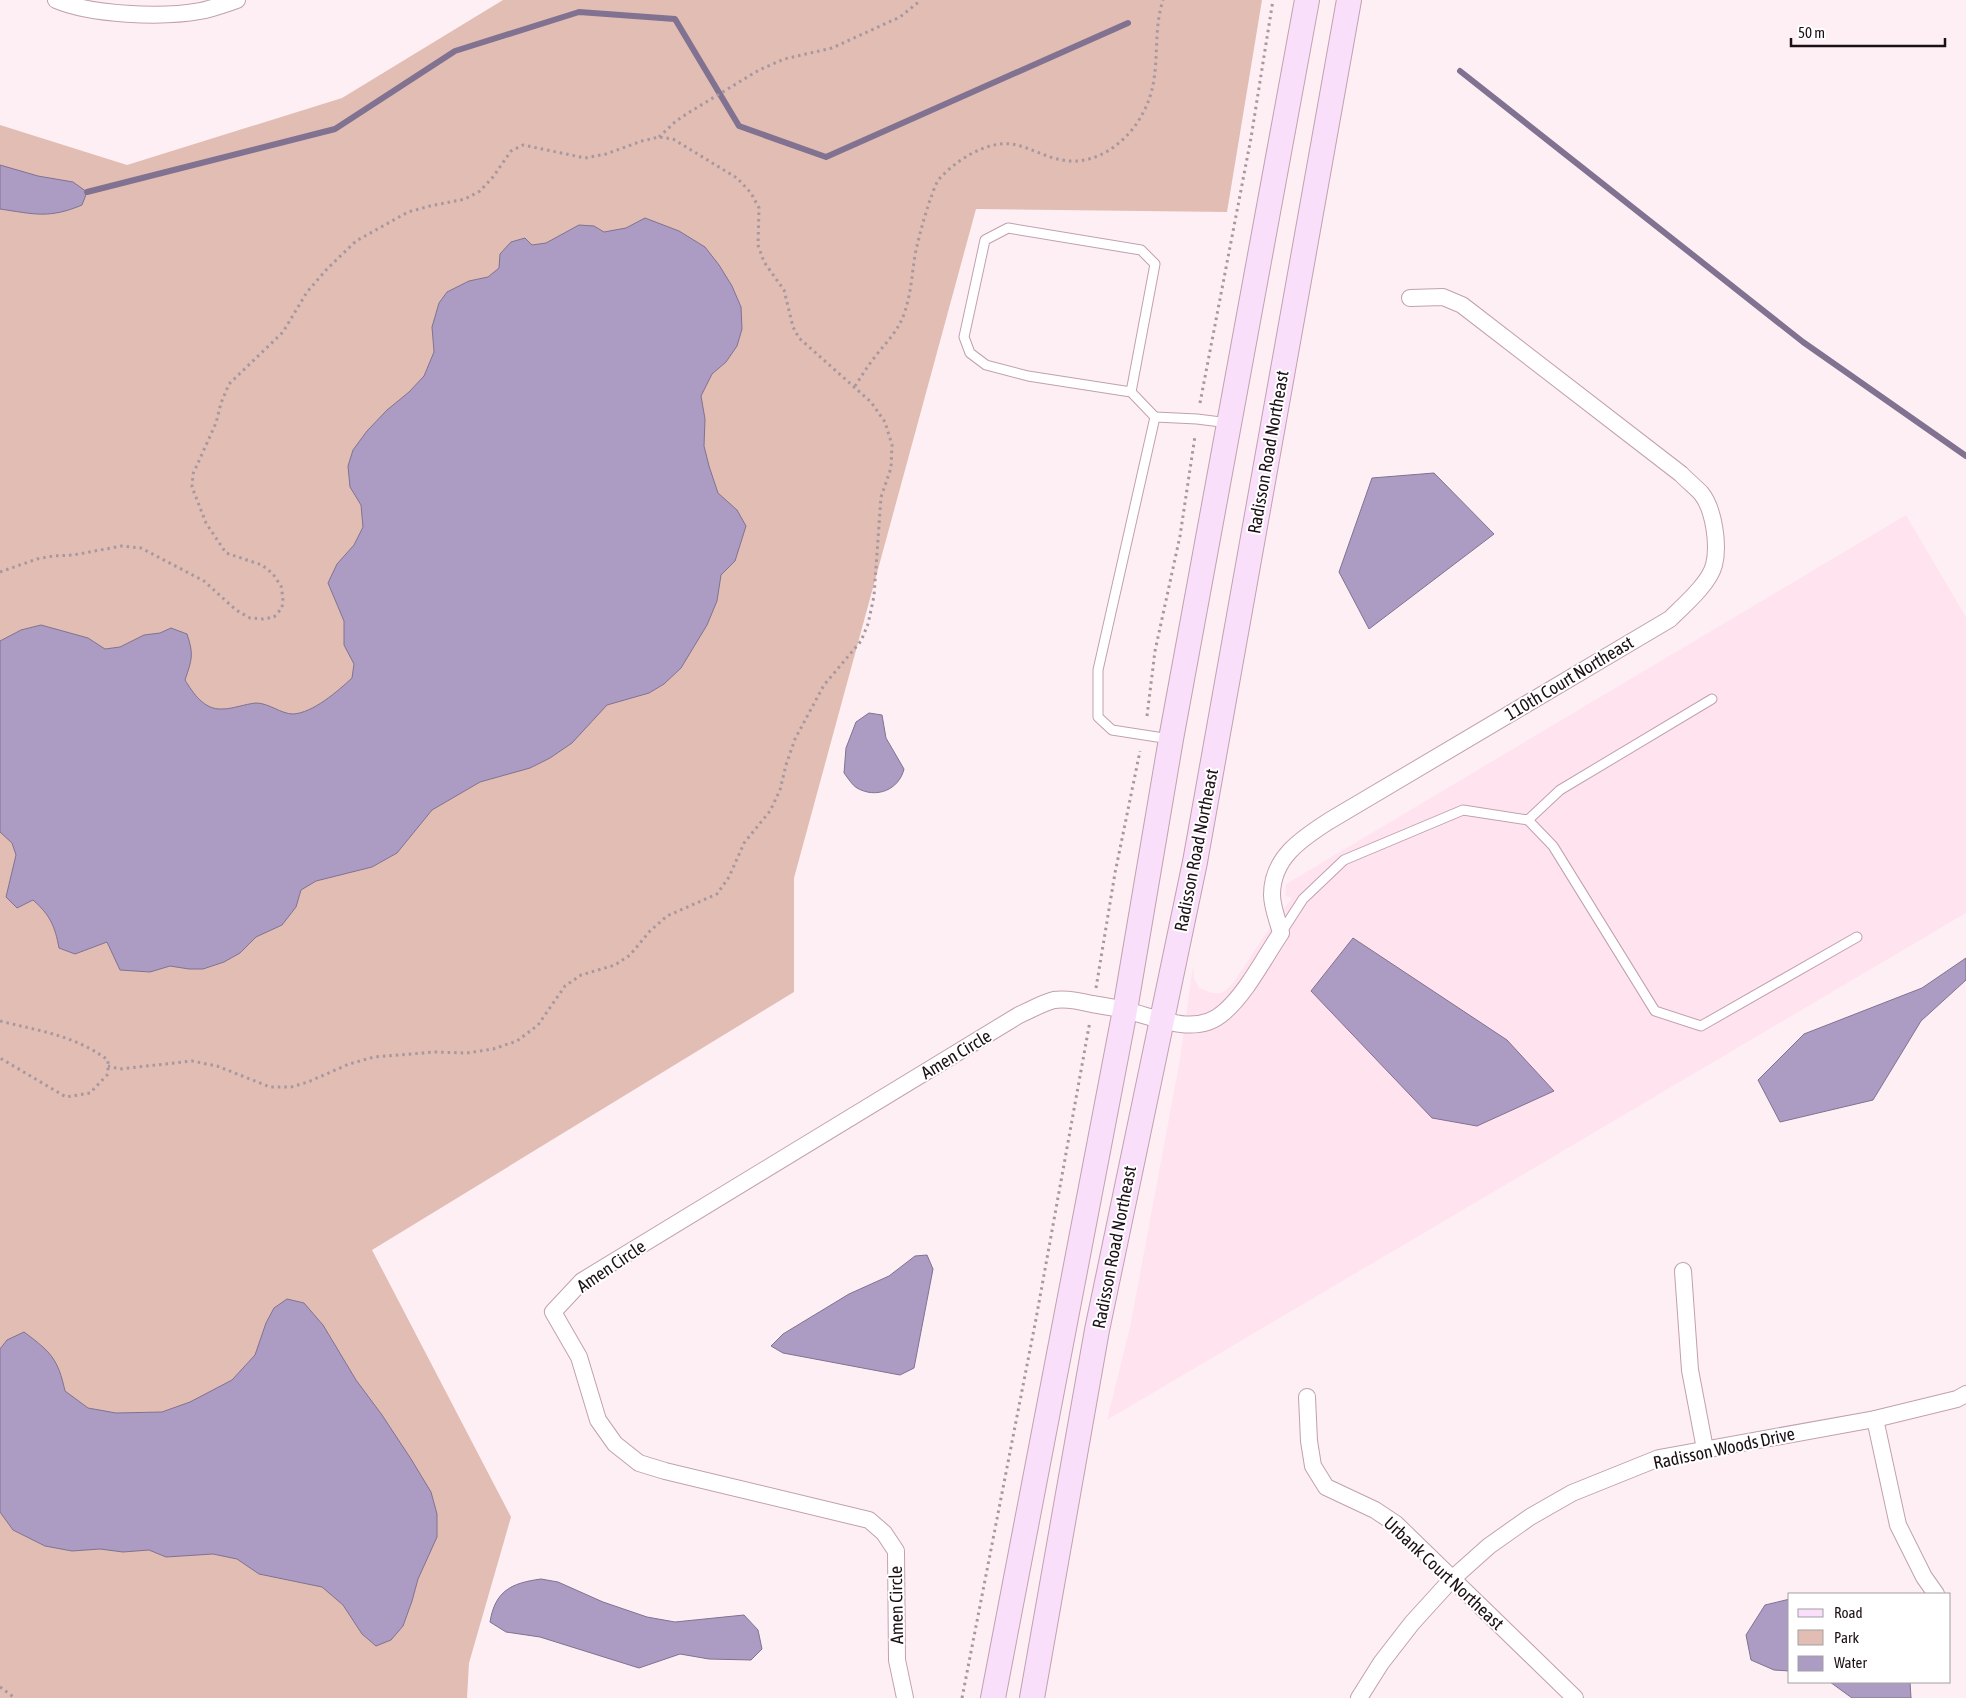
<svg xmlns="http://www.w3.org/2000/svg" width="1966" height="1698" font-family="'Asap Condensed',sans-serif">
  <rect width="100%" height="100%" fill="#feeff5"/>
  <path fill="#ffe4f0" d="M1906,515L1966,617V913L1107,1420L1130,1327L1180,1059L1193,965L1194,978L1199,988L1212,993H1221L1226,990L1233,983L1273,923L1292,898L1285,896L1286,884Z"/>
  <path fill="#e1bdb4" d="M503,0H1262L1227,212L976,209L794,878V992L372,1250L511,1517L469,1663L467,1698H0V125L127,165L342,98Z"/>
  <g fill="#ac9cc4" stroke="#807290">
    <path d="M0,165L38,176L73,182L87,192L82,205C49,219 34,214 0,209Z"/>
    <path d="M645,218L679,231L705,247L719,265L732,286L741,307L742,329L737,346L726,362L712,374L701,396L705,419L704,446L709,466L718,493L737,510L746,526L735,561L721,575L717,601L707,625L681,668L664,684L649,693L607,705L572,743L550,758L530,768L480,782L432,810L397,853L372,867L316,881L301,890L296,907L282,925L256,937L240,953L224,962L203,969H189L170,966L150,972L120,970L107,942L75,954L59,948C55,926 50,915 33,900L17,908L6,897L16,855L12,843L0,832V641L21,630L41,625L88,638L105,649L120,647L144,635L160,633L171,628L187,634C194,655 192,659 185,680C193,693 204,710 222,709C233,709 245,704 256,703C269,703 281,714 293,714C313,713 338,691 352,678L354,664L344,645V621L328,583L337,564L354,545L363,527L361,505L350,487L348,466L353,450L367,431L387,410L409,392L424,376L434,352L432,327L439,303L447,292L469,281L488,277L499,268L500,254L511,242L525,238L532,245L546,243L579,225L594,226L604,232L626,228Z"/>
    <path d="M1434,473L1494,534L1369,629L1339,572L1372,478Z"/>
    <path d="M869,713L882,715L886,738L904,769C899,790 876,799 857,788C852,785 848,778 844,773L846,748L856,722Z"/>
    <path d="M1353,938L1507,1040L1554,1091L1477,1126L1432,1118L1311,991Z"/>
    <path d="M1966,958V980L1921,1021L1873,1100L1780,1122L1758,1080L1804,1034L1922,988Z"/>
    <path d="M927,1255L933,1269L914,1368L900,1375L783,1353L771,1346L783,1334L849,1294L889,1276L915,1256Z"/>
    <path d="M287,1299L304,1303L323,1325L356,1380L382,1415L411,1459L431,1492L437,1514V1537L418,1579L412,1601L403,1626L391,1640L376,1646L362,1634L343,1605L322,1587L259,1574L237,1559L213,1554L166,1557L149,1550L123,1552L100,1549L72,1551L45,1546L13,1530L0,1512V1349L7,1340L24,1332C51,1352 58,1359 65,1391L88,1408L116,1413L162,1412L190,1402L232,1380L255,1355L266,1323L274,1308Z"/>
    <path d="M541,1579L558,1582L603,1602L647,1617L675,1622L744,1615L758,1630L762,1649L751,1660L709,1659L680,1654L639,1668L540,1637L506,1632L490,1622C495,1591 511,1583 541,1579Z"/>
    <path d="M1790,1599V1671L1774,1670L1751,1660L1746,1635L1765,1605Z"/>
    <path d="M1830,1682H1910L1911,1698H1852Z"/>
  </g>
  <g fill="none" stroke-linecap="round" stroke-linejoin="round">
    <g stroke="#807290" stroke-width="6">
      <path d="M1460,71L1803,342L1966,456"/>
      <path d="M87,192L335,129L455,51L579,12L675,19L739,126L826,157L1128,23"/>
    </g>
    <g stroke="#c2a0b0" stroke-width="11">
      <g id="service">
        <path d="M1131,392L1155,264L1141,250L1008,228L985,240L964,337L970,353L986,365L1028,376L1131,392L1155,417"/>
        <path d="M1170,739L1112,730L1098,717V670L1155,417L1197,419L1229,423"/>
        <path d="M1528,820L1560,790L1712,699"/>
        <path d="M1281,933L1303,899L1344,860L1463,810L1528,820L1553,846L1655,1011L1701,1026L1857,937"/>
      </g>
    </g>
    <g stroke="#c2a0b0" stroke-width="18">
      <g id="minor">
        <path d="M56,0C91,15 162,18 200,11C212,9 225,4 237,0"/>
        <path d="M1683,1271L1690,1370L1705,1449"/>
        <path d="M1307,1397L1309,1441L1313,1466L1326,1487L1375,1510L1396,1524L1575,1698"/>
        <path d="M1875,1419L1898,1525L1924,1577L1936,1594"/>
        <path d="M905,1698L897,1660L896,1551L884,1533L869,1520L665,1471L639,1463L615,1444L598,1420L579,1357L553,1312L582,1281L1019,1015C1031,1010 1042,1003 1054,1000C1067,998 1080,1001 1092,1004C1104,1006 1117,1008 1129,1011C1159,1019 1197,1036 1223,1013C1246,994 1264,958 1281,933C1278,921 1272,907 1272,895C1272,858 1301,839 1329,821L1670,619C1684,605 1709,584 1714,565C1719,545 1714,509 1701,493C1695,487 1688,481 1681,474L1462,305L1443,297L1410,298"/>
        <path d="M1359,1698L1381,1663L1412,1623L1452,1579L1489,1546L1530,1517L1572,1493L1659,1458L1875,1419L1957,1399L1966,1394"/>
      </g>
    </g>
    <g stroke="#c2a0b0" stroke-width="26">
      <g id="secondary">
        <path d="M993,1698L1125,1010L1171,739L1307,0"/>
        <path d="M1032,1698L1097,1330L1195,862L1349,0"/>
      </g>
    </g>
    <g stroke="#a6989e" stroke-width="3" stroke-dasharray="2.5 4" stroke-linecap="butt">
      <path d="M659,137L676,121L688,113L759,70L784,59L832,48L900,17L921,0"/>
      <path d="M855,386C861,377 867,367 874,358C886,342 899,331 905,311C911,293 912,274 915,255C919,236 924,218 930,200C933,193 935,183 941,177C958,159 987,141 1012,144C1029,147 1045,157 1062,160C1097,167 1130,140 1144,111C1163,74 1151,37 1163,0"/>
      <path d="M1200,403L1251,138L1273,0"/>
      <path d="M0,572L37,559L53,556L73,555L122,546L141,548L204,581L236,610L250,618L263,619L274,617L282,608L283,598L281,586L273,574L262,565L226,553L206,523L192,487L193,474L216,423L221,403L229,384L283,332L307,292L327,269L356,241L408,212L430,206L465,199L480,191L493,177L511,151L523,145L585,158L606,154L642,141L659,137L673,139L737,178L751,193L759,208L758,245L764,262L784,290L793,327L799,338L871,402L885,422L892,445L891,468L881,497L874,596L868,624L861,641L824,685L795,739L786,765L780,790L770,811L744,843L729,877L717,894L667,916L650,931L630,955L615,965L581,975L565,986L538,1025L517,1041L493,1049L467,1053L435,1052L374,1057L349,1064L308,1082L291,1087H270L217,1066L192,1061L120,1069L108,1066"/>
      <path d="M1147,716L1155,651L1180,536L1195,436"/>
      <path d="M1096,988L1115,873L1140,751"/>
      <path d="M0,1021C39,1031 74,1035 108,1060V1074L90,1093L66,1097L0,1058"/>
      <path d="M0,1687L15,1698"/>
      <path d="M962,1698L1036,1319L1090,1021"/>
    </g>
    <use href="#service" stroke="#fff" stroke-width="9"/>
    <use href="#minor" stroke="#fff" stroke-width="16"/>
    <use href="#secondary" stroke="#f9dffa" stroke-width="24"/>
  </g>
  <g text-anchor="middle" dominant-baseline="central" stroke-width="4" stroke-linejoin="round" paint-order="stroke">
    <g font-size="18" fill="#1b1016" stroke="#fff">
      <text transform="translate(1268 452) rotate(-80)">Radisson Road Northeast</text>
      <text transform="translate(1569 678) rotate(-31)">110th Court Northeast</text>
      <text transform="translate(1196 850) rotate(-79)">Radisson Road Northeast</text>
      <text transform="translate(956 1054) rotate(-31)">Amen Circle</text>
      <text transform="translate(1114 1247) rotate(-79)">Radisson Road Northeast</text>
      <text transform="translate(611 1266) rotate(-34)">Amen Circle</text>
      <text transform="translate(1724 1448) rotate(-12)">Radisson Woods Drive</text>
      <text transform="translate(1444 1573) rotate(43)">Urbank Court Northeast</text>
      <text transform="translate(896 1605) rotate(-91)">Amen Circle</text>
    </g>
  </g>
  <rect x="1788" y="1593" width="162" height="90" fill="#ffffff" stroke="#a49fa2"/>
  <rect x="1798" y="1609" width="25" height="8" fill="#f9dffa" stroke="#a49fa2"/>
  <text x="1834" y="1618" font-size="15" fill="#1b1016">Road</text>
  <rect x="1798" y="1630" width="25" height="15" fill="#e1bdb4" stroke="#a49fa2"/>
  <text x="1834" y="1643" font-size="15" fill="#1b1016">Park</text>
  <rect x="1798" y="1656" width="25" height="15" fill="#ac9cc4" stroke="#a49fa2"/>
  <text x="1834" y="1668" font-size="15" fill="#1b1016">Water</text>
  <path d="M1791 38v8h154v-8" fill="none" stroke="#1b1016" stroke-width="2.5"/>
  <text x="1798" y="38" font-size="15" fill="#1b1016" stroke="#ffffff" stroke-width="4" paint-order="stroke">50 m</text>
</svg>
